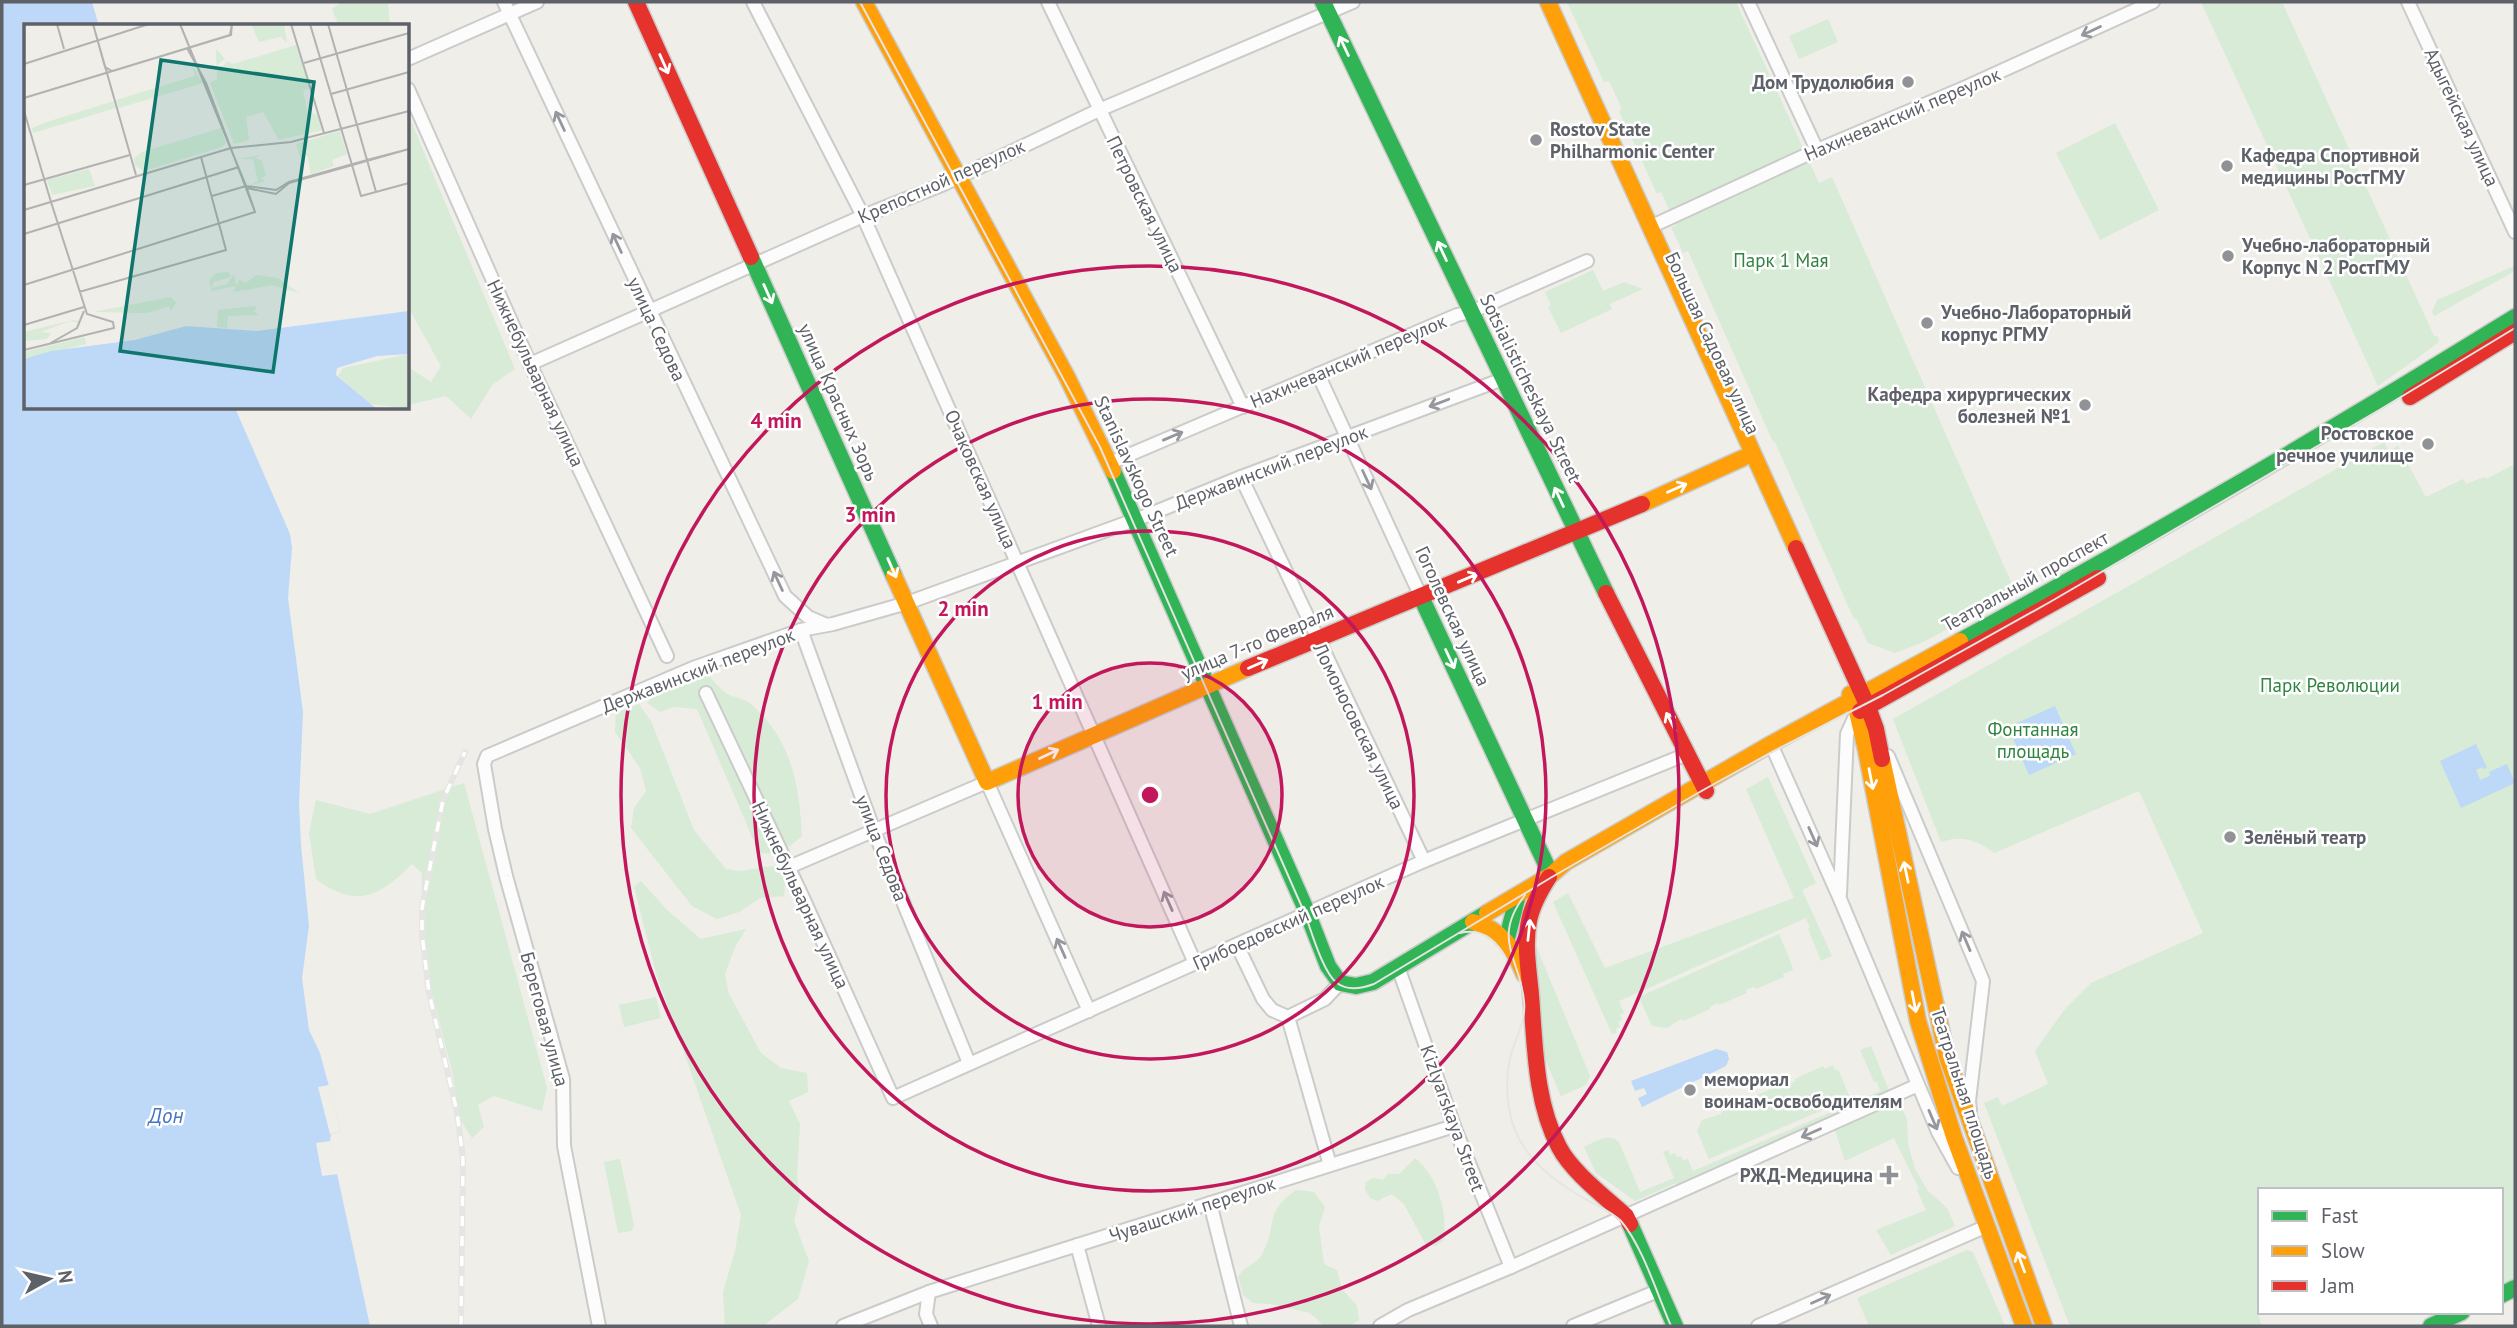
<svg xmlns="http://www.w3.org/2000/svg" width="2517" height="1328" font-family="'PT Sans',sans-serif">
  <rect width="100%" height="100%" fill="#efeee9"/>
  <g fill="#d7ebd7">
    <path d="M342,2H388L390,26H339L332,9Z"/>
    <path d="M1567,2H1736L1819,183L1832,177L2016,593L1921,643L1895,653L1868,643L1856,618L1854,619L1775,442H1773L1688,251L1683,253L1671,227L1676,225L1661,192L1657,194L1619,111L1622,109L1609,81L1604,82Z"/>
    <path d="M2201,2H2282L2434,336H2437L2439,340L2438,343L2378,386Z"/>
    <path d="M1828,19L1838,42L1799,59L1789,36Z"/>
    <path d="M408,114L515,369L492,385L471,419L446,396L408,405V367L431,382L441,366L408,307Z"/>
    <path d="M2115,123L2159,210L2100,240L2056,153Z"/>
    <path d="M2514,266L2515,271L2434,316L2432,312L2437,300Z"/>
    <path d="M1593,270L1603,291L1624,282L1643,289L1610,304L1612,309L1561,333L1548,307L1551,305L1545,292Z"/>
    <path d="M2384,442L2389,451L2398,446L2426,497L2463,479L2466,484L2484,477L2486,479L2515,464V1279L2501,1285V1190H2260V1308L2256,1309L2262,1326H2070L1984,1103L1998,1097L2002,1106L2048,1084L2035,1051L2065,1009L2091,983L2203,933L2139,791L1994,853C1977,840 1962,835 1941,842L1893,719Z"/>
    <path d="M707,674C713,680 719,688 726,693C734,698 744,698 751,704C792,740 799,784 802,836L780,854L759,853L697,709L674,707L660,712L647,703L657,692Z"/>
    <path d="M639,704L651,721L694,830L726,869L741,871L778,865L785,881L784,896L760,898L739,912L717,919L692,906L631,828L634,808L646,791L640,768L615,732L616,713Z"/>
    <path d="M1768,777L1816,883L1802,890L1832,956L1821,961L1808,929L1810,928L1806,918L1619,1001L1624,1013L1620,1015L1622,1020L1618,1022L1620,1027L1616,1029L1617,1033L1612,1034L1553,902L1568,893L1605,968L1794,898L1746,789Z"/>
    <path d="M464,783L547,1088L542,1111L494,1096L478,1105L484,1127L472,1138L459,1118L453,1075L422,954V873L412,864C379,897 357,909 316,879L309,833L316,800L370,814Z"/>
    <path d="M641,881L667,910L701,939L746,929L735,947L725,974L729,994L761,1053L781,1068L807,1073L808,1092L789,1101L800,1124L797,1175L800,1196L794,1221L809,1261L798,1299L763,1326H725L723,1292L735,1251L741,1215L656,973L634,887Z"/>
    <path d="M1779,934L1792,965L1793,970L1783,974L1784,977L1756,989L1754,987L1746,990L1747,993L1719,1005L1718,1003L1710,1007V1009L1683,1021L1681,1019L1667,1028L1652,1026L1639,997Z"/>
    <path d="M1534,941L1590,1076L1586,1085L1561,1096L1545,1059Z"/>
    <path d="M656,997L661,1018L624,1027L619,1005Z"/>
    <path d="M1871,1046L1890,1093L1678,1186L1676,1183L1635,1201L1596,1173L1584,1147C1595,1142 1609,1132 1619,1142L1640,1192L1674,1178L1663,1152L1668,1150L1670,1155L1675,1153L1677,1157L1681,1156L1683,1160L1688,1159L1693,1171L1880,1091L1877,1082H1874L1860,1050Z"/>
    <path d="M1833,1065L1835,1070L1838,1069L1850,1098L1709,1159L1697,1131L1702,1120L1721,1114V1112L1750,1099L1751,1101L1758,1098L1757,1095L1786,1083L1787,1085L1795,1081V1079L1823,1066L1825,1069Z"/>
    <path d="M1899,1102L1907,1119L1908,1144L1915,1169L1928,1191L1947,1208L1955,1226L1891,1255L1876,1230L1926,1210L1917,1190L1919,1189L1894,1138L1845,1161L1835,1130Z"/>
    <path d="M1415,1158C1437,1175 1448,1212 1444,1240L1436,1246L1426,1245L1404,1204L1392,1194L1377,1201L1370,1198L1365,1189L1366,1182L1373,1178L1383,1180L1388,1174H1399Z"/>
    <path d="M620,1159L634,1225L632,1231L618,1233L604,1162Z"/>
    <path d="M1296,1190L1314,1192L1325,1207L1319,1226L1324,1264L1337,1270L1342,1289L1357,1306L1359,1320L1349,1326H1325L1310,1313L1271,1304L1253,1303L1243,1295L1238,1277C1244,1266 1257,1264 1262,1254C1278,1226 1263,1213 1296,1190Z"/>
    <path d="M1967,1250L1973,1252L2005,1326H1869L1857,1298Z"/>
  </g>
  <g fill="#bed8f8">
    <path d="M2,2H92L99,26H26V408H235L290,534L292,548L288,598L303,712L299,804L301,845L309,926L302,978L309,1030L320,1053L341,1131L331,1134L330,1141L370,1326H2Z"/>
    <path d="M2055,706L2076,754L2029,775L2008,727Z"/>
    <path d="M2476,744L2487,768L2484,769L2482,767L2476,770L2480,780L2490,776L2489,772L2507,764L2515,783L2461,808L2440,761Z"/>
    <path d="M1716,1049L1727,1052L1729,1059L1726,1066L1642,1107L1638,1098L1647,1094L1644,1088L1635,1091L1631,1081Z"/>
  </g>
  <g fill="#efeee9">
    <path d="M329,1085L341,1131L330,1134L318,1087Z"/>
    <path d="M330,1141L338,1174L322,1176L316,1143Z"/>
  </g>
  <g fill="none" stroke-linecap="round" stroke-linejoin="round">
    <g stroke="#cbcbca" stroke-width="16">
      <g id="street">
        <path d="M504,2L785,596L808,617L827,625"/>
        <path d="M753,2L863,216L1195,963"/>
        <path d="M1048,2L1243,407"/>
        <path d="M1748,2L1817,150"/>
        <path d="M2408,2L2515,232"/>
        <path d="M408,59L537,2"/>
        <path d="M408,89L530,364L667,656"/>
        <path d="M1650,227L1817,150L1966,87L2153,2"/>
        <path d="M530,364L863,216L944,184L1099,110L1353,2"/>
        <path d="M1318,374L1421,597"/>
        <path d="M1110,463L1457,315L1471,312L1587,261"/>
        <path d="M1241,477L1424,861"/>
        <path d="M801,630L874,831L969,1063"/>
        <path d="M706,693L804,900L893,1098L1424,861L1687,754"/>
        <path d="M1775,753L1840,899L1938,1132L1958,1168"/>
        <path d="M1888,756L1983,981L1969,1101L1970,1110"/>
        <path d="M789,867L987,782L1089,1011"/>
        <path d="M1840,894L1847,734L1857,712"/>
        <path d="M1237,945L1263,999L1272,1010L1288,1017L1330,1165"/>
        <path d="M1398,967L1454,1126L1511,1267"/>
        <path d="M1288,1017L1325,999L1340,983"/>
        <path d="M1210,1203L1241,1326"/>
        <path d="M1077,1245L1099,1326"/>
        <path d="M929,1292L926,1314L931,1326"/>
        <path d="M599,1326L564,1146L563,1079L506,876L495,829L484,764L487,756L693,668L801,630L833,624L907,603L1148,515L1241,477L1503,379"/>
        <path d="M843,1326L929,1292L1454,1126"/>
        <path d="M1380,1326L1408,1310L1511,1267L1918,1085"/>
        <path d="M1573,1326L1660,1290"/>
        <path d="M1758,1326L1987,1226"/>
      </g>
    </g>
    <g stroke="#cbcccb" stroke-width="19">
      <g id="fast">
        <path d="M1323,2L1606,593"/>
        <path d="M751,257L894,576"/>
        <path d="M1113,471L1307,912L1328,966L1340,983L1356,986L1373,982L1487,913"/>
        <path d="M1421,597L1551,875"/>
        <path d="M1960,641C2148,538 2333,430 2515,317"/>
        <path d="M1506,942L1518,895"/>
        <path d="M1630,1224L1675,1326"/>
        <path d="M2501,1295L2515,1288"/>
        <path d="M2431,1326L2462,1312"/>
      </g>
    </g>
    <g stroke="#cbcccb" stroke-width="19">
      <g id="slow">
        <path d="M864,2L1067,377L1113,471"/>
        <path d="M1548,2L1796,548"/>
        <path d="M1642,504L1743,458"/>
        <path d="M894,576L987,782L1248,668"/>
        <path d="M1850,694L1857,712L1866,750L1918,1021L1954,1137L2024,1326"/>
        <path d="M1882,759L1947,1057L2044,1326"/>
        <path d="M1487,913L1551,875L1566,862L1771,744L1960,641"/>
        <path d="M1473,922C1501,928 1514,949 1524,974"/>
      </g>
    </g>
    <g stroke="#cbcccb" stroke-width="19">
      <g id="jam">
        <path d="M636,2L751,257"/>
        <path d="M2410,397L2515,332"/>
        <path d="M1796,548L1868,707L1876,729L1882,759"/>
        <path d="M1606,593L1706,791"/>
        <path d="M1248,668L1642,504"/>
        <path d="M1860,711L2098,578"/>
        <path d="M1549,877C1540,891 1532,905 1529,921C1524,945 1529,971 1531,995C1535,1045 1535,1102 1559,1147C1572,1172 1605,1197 1626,1216L1630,1224"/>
      </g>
    </g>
    <use href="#street" stroke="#fdfcfc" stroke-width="12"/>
    <use href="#fast" stroke="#30b455" stroke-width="16"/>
    <use href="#slow" stroke="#ff9f0a" stroke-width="16"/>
    <use href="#jam" stroke="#e5322d" stroke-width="16"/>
    <g stroke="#e5e5e4" stroke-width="2">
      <path d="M860,2L1100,447L1305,914C1311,930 1323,973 1337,983C1347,991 1363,988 1374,984L1552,877L1705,789L1774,751L1883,695L2050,602L2381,409L2515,328"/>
      <path d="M1525,895C1491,939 1520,958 1524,1001C1526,1020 1518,1033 1512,1051C1506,1072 1506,1094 1510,1114C1519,1156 1554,1182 1589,1201C1600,1207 1612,1212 1621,1221C1643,1247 1657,1294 1671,1326"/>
      <path d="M1460,933C1483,927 1500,943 1508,963"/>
    </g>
    <g stroke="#e5e5e4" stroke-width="6">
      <path id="rail" d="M461,1326L463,1159L457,1112L429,993L422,934V908L443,800L465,752"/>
    </g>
    <use href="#rail" stroke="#fff" stroke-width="3.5" stroke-dasharray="10" stroke-linecap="butt"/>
  </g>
  <defs><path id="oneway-shaft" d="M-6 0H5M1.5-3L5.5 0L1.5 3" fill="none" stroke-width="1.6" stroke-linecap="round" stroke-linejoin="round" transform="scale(1.75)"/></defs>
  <g stroke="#96979c">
    <use href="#oneway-shaft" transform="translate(2091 31) rotate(155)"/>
    <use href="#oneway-shaft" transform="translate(560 121) rotate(-115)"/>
    <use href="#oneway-shaft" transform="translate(617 243) rotate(-115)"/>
    <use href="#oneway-shaft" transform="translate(1439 403) rotate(159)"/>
    <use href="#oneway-shaft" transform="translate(1173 436) rotate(-23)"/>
    <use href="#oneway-shaft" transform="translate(1367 480) rotate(65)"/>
    <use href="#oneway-shaft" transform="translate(778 581) rotate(-115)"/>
    <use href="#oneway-shaft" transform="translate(1813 837) rotate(66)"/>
    <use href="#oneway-shaft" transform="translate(1168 901) rotate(-114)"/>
    <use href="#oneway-shaft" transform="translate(1966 941) rotate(-113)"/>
    <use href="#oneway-shaft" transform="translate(1061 948) rotate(-114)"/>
    <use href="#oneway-shaft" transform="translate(1933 1120) rotate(67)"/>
    <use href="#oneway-shaft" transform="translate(1811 1133) rotate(156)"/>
    <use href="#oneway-shaft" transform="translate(1821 1299) rotate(-24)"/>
  </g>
  <g stroke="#fff">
    <use href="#oneway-shaft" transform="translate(1344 46) rotate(-115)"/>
    <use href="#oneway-shaft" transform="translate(664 64) rotate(66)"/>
    <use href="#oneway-shaft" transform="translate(1442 251) rotate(-115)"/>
    <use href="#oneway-shaft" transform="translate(768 294) rotate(66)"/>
    <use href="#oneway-shaft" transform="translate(1677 488) rotate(-24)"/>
    <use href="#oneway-shaft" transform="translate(1559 497) rotate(-115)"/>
    <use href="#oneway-shaft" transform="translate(892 568) rotate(66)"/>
    <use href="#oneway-shaft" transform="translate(1468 578) rotate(-23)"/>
    <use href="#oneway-shaft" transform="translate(1450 659) rotate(65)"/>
    <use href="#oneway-shaft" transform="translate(1258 664) rotate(-24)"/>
    <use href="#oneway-shaft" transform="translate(1671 722) rotate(-117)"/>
    <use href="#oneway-shaft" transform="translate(1049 754) rotate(-25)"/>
    <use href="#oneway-shaft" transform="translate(1871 779) rotate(79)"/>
    <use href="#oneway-shaft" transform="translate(1906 872) rotate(-102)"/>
    <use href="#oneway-shaft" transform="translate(1529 930) rotate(-84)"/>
    <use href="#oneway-shaft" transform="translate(1914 1002) rotate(79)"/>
    <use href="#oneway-shaft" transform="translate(2021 1262) rotate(-110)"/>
  </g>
  <circle cx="1150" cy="795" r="132" fill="#c2185b" fill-opacity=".12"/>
  <g fill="none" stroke="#c2185b" stroke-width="3.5">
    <circle cx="1150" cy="795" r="132"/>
    <circle cx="1150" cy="795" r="264"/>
    <circle cx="1150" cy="795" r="396"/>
    <circle cx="1150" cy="795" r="529"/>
  </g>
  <g fill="#919295" stroke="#fff" stroke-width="2.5">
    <circle cx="1908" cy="82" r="7"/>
    <circle cx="1536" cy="140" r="7"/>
    <circle cx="2227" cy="166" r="7"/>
    <circle cx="2228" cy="256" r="7"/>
    <circle cx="1927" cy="323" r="7"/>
    <circle cx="2085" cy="405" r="7"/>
    <circle cx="2428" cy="444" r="7"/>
    <circle cx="2230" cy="837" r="7"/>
    <circle cx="1690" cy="1090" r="7"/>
    <path d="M1885.5 1164.5h7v7h7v7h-7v7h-7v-7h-7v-7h7z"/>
  </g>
  <g text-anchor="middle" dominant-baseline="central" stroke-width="5" stroke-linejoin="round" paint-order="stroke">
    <g font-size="19" font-weight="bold" fill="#5e6168" stroke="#fff" text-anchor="start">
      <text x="1894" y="82" text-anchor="end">Дом Трудолюбия</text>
      <text x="1550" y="129">Rostov State<tspan x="1550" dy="22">Philharmonic Center</tspan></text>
      <text x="2241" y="155">Кафедра Спортивной<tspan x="2241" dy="22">медицины РостГМУ</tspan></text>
      <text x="2242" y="245">Учебно-лабораторный<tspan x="2242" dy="22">Корпус N 2 РостГМУ</tspan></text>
      <text x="1941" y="312">Учебно-Лабораторный<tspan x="1941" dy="22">корпус РГМУ</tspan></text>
      <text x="2071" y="394" text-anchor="end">Кафедра хирургических<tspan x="2071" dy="22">болезней №1</tspan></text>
      <text x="2414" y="433" text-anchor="end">Ростовское<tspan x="2414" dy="22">речное училище</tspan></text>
      <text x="2244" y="837">Зелёный театр</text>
      <text x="1704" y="1079">мемориал<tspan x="1704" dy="22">воинам-освободителям</tspan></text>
      <text x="1873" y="1175" text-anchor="end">РЖД-Медицина</text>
    </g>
    <g font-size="19" fill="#5e6168" stroke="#fff">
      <text transform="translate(1902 114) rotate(-23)">Нахичеванский переулок</text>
      <text transform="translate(2462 117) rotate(65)">Адыгейская улица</text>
      <text transform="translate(941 181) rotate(-24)">Крепостной переулок</text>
      <text transform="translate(1145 204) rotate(64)">Петровская улица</text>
      <text transform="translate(657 329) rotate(65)">улица Седова</text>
      <text transform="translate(1713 343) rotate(65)">Большая Садовая улица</text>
      <text transform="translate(1348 361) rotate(-23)">Нахичеванский переулок</text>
      <text transform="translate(536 373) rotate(65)">Нижнебульварная улица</text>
      <text transform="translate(1531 388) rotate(64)">Sotsialisticheskaya Street</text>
      <text transform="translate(839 402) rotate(66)">улица Красных Зорь</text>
      <text transform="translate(1271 467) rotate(-21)">Державинский переулок</text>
      <text transform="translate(1137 476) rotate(65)">Stanislavskogo Street</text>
      <text transform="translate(981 479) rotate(66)">Очаковская улица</text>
      <text transform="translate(2025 581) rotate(-29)">Театральный проспект</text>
      <text transform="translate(1453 616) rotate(65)">Гоголевская улица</text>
      <text transform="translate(1257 642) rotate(-23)">улица 7-го Февраля</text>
      <text transform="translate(698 670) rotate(-21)">Державинский переулок</text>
      <text transform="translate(1359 726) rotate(64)">Ломоносовская улица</text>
      <text transform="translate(882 848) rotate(69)">улица Седова</text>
      <text transform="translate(801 895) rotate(65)">Нижнебульварная улица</text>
      <text transform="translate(1288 922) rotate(-24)">Грибоедовский переулок</text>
      <text transform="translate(545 1019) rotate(75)">Береговая улица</text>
      <text transform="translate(1965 1093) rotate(72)">Театральная площадь</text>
      <text transform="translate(1453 1118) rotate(70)">Kizlyarskaya Street</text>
      <text transform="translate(1192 1209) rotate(-18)">Чувашский переулок</text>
    </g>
    <g font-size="19" fill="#318440" stroke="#fff">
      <text x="1781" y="260">Парк 1 Мая</text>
      <text x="2330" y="685">Парк Революции</text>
      <text x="2033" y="729">Фонтанная<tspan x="2033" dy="22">площадь</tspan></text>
    </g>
    <g font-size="21" font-style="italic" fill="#4574c9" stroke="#fff">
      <text x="166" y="1115">Дон</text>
    </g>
  </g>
  <g transform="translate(24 24)">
    <rect width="385" height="385" fill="#efeee9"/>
    <path d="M227,0H260L263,19L257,13L235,18ZM272,21L286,64L279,66L283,87L294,91L298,106L255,116L239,88L222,93L225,116L210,120L186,59L193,55L192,25L201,35L192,42H199L203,37L209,40ZM168,41L179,59L95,84L92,76L171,52ZM90,77L92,84L9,109L8,104L23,98ZM197,104L202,119L198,123L120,147L111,142L110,134L118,128ZM316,107L323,130L308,136L310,142L287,150L283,132L276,133L272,120ZM236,131L231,134L238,137L242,152L237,154L241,157L225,162L234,157L229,135H214ZM65,145L71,162L28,171L23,156ZM205,248L207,253L189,258L188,264L203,260L210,250L212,262L188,267L185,256L192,249ZM233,251L254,254L275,269L248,261L222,266L224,271L221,266L209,268L215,256L222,259ZM147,273L152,279L147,287L145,282L124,289L69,288ZM233,282L230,288L235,291L204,292L203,304L193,303L194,286ZM49,296L55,297V299L46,297L17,308L27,309L23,315L0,317V308ZM61,313L62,320L0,335V328ZM385,330V385L347,380L314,352L319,344Z" fill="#d7ebd7"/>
    <path d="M385,287V330L353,332L313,344L312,351L353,385H0V335L27,327L111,316L162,302L233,307Z" fill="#bed8f8"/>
    <path fill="none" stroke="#bed8f8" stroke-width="3.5" d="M26,385L198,353L303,385"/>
    <path fill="none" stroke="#b1b2b1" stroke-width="2" d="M33,0L40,25M69,0L112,151M69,0L81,43L88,47M156,0L222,162M267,0L300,109M286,0L328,141M304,0L343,136L385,125M167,23L206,11L208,0M280,39L385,9M0,40L125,0M307,70L385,48M0,74L167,23M0,74L207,11L208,0M0,87L27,178M328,141L337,172L385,159M0,161L106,131M222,162L252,166L265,158L343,136L352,168M223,164L252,170L265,159L385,125M0,186L207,124L267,118L385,87M0,210L215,143M0,261L231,188L222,162L188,172M0,261L231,188L182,59L163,24M55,268L202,226L177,133M0,301L60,283M25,320L53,304L60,287M0,326L90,304L89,298L63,290L27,178"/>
    <path fill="#0f766e" fill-opacity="0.15" stroke="#0f766e" stroke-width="3.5" d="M137,36L290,58L249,348L96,327Z"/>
    <rect width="385" height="385" fill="none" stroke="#5e6168" stroke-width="3.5"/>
  </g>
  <circle cx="1150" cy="795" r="10" fill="#c2185b" stroke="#fff" stroke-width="3.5"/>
  <g font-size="21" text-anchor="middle" font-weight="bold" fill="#c2185b" stroke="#fff" stroke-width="5" stroke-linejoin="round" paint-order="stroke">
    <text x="776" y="428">4 min</text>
    <text x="870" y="522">3 min</text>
    <text x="963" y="616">2 min</text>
    <text x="1057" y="709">1 min</text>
  </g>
  <rect width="2517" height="1328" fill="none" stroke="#5e6168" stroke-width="7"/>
  <rect x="2258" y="1188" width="245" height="126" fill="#ffffff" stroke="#bfc0c3" stroke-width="2"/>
  <rect x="2272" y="1211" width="35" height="10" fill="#30b455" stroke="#bfc0c3" stroke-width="2"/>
  <text x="2321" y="1223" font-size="21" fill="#5e6168">Fast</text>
  <rect x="2272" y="1246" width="35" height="10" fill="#ff9f0a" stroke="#bfc0c3" stroke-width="2"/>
  <text x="2321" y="1258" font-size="21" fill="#5e6168">Slow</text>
  <rect x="2272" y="1281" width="35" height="10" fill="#e5322d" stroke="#bfc0c3" stroke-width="2"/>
  <text x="2321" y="1293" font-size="21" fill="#5e6168">Jam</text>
  <g transform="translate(49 1279) rotate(82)" stroke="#ffffff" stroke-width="5" paint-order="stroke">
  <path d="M0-5L12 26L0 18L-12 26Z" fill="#5e6168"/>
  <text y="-10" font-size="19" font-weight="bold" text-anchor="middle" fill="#5e6168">N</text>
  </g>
</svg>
